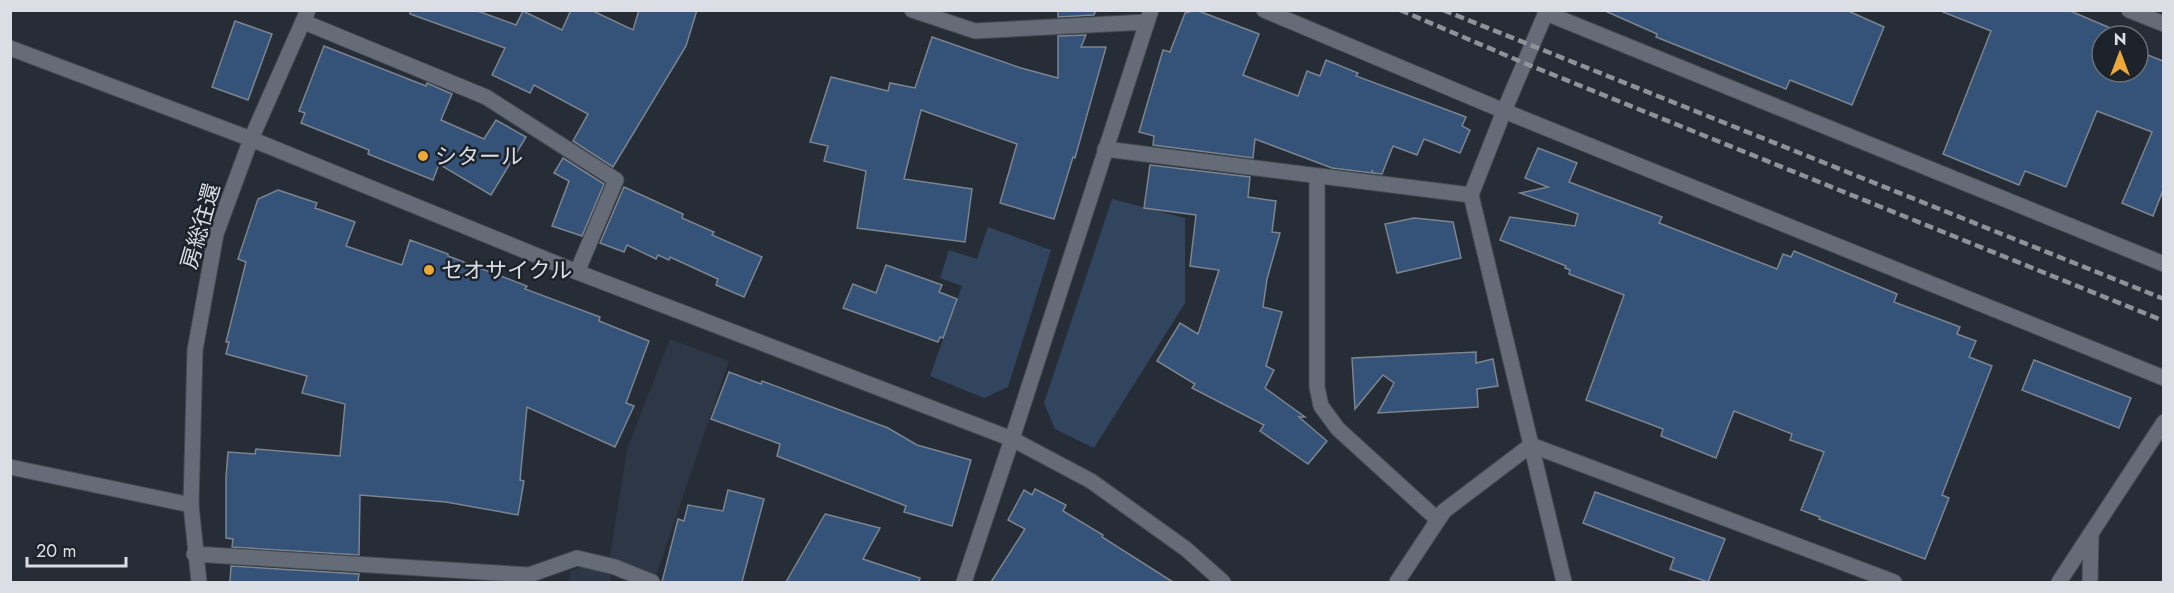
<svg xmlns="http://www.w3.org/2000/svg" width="2174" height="593" font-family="Jost,'Noto Sans JP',sans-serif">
  <rect width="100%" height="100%" fill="#262d36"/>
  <g fill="#2e3745">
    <path d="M670,339L729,361L655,579L609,562L627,449Z"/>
    <path d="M581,567L611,575L610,582H569L570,571Z"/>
  </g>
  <g fill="#32455e">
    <path d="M1112,199L1185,218V303L1094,448L1055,429L1044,403Z"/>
    <path d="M988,227L1051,250L1008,387L984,398L930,376L962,286L940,278L949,250L977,259Z"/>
  </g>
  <g fill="#355379" stroke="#7c848f" stroke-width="1.5">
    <path d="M410,10H475L516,25L523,11L562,30L571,10H591L633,30L639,10H697L686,46L613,167L573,141L588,114L534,85L530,93L492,75L505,48L410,14Z"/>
    <path d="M1058,10H1096L1094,15L1058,17Z"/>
    <path d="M1196,10L1259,34L1243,75L1298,96L1307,71L1320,76L1326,60L1358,73L1356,76L1466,117L1462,126L1470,130L1460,153L1424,139L1417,155L1393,146L1382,174L1373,173L1372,170V173L1332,168L1255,139L1253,158L1153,145L1154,136L1139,132L1163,50L1170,52L1185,13Z"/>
    <path d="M1603,10H1846L1884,27L1852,105L1790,80L1786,89L1656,37L1657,34Z"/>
    <path d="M1943,10H2068L2122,33L2121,36H2102V72H2138V51L2163,61V190L2153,216L2122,203L2152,132L2097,111L2066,187L2025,171L2019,185L1943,154L1991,31L1943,12Z"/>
    <path d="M235,21L272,34L248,100L212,87Z"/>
    <path d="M1086,35L1081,47H1106L1075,158L1073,157L1054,219L1000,203L1017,144L921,110L904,179L972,189L965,242L857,228L866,171L824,161L828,146L810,142L831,77L888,91L890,83L915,88L932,37L1021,68L1058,78V36Z"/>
    <path d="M324,46L426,86L427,83L452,94L441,120L484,139L496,120L526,137L491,195L439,164L433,180L368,154L369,150L301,123L305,113L299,111Z"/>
    <path d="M1538,148L1577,163L1569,182L1662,217L1659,223L1777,269L1783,254L1791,257L1794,251L1897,294L1894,302L1960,327L1957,334L1976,341L1969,357L1992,366L1942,495L1949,498L1925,559L1819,519L1820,517L1801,510L1824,452L1790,440L1792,434L1734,411L1716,458L1661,436L1663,429L1586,400L1624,295L1569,274L1570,270L1565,268L1566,266L1500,240L1510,217L1575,226L1578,214L1520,193L1548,187L1525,178Z"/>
    <path d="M563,158L604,184L582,236L552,226L569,181L554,173Z"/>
    <path d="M1150,165L1250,177L1248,197L1276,201L1272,232L1280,233L1267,279L1263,307L1282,312L1266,366L1274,370L1265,388L1305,417H1299L1327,441L1308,464L1260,431L1264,425L1192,388L1195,384L1157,361L1180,323L1198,334L1219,270L1190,266L1196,215L1144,208Z"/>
    <path d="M624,187L683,214L682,218L714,232L712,235L762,257L744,297L716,285L718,279L670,257L669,260L658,255L656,259L627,245L624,252L600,243Z"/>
    <path d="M278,190L317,203L315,208L355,222L346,246L402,265L410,240L448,254V256L527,286L525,289L600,317L599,321L649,341L626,403L634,406L615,447L527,407L520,480L524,481L518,515L446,502L360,495L359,555L232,547L233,539L226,538V477L228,452L255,454L256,449L340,456L345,404L302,393L307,376L226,354L229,342H226L246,262L238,259L258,199Z"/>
    <path d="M1414,218L1453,222L1461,258L1397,273L1385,224Z"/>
    <path d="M886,265L942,285L939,292L957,299L943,338L940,337L938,342L843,308L853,284L876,293Z"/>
    <path d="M1476,352V363L1493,359L1498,386L1477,389L1478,407L1378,413L1394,383L1383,375L1355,409L1352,358Z"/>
    <path d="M2034,360L2131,398L2119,428L2022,390Z"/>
    <path d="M729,372L761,384L762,381L888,428L917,445L971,460L952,526L904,512L906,506L777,456L780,444L711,419Z"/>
    <path d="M1035,489L1066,505L1063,511L1103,535L1102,537L1173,582H991L1025,529L1008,520L1024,490L1032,495Z"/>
    <path d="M728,490L764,499L742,582H662L678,519L684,521L688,505L723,511Z"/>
    <path d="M1595,492L1725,539L1708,582L1670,569L1674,558L1583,523Z"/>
    <path d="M825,514L880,528L863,559L920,578L919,582H786Z"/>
    <path d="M231,566L359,574L358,582H230Z"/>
  </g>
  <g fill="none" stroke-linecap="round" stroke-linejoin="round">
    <g stroke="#444a51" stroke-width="17">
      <g id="lane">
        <path d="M912,10L975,31L1147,22"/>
        <path d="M304,22L486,97L616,180L577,272"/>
      </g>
    </g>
    <g stroke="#444a51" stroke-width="17">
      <g id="street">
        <path d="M1264,10L1504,111L2164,378"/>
        <path d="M1547,10L1504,111L1471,195L1564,582"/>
        <path d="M2129,10L2164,24"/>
        <path d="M1546,13L2164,264"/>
        <path d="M1105,149L1471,195"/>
        <path d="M1317,177V387L1321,406L1338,429L1438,520"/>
        <path d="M10,467L191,505"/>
        <path d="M194,554L529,575L577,558L615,567L652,582"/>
        <path d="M964,582L1012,439"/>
        <path d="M1397,582L1444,511L1531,445L1894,582"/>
        <path d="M2059,582L2164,422"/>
        <path d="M2090,582L2091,536"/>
      </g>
    </g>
    <g stroke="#444a51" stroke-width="17">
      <g id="secondary">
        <path d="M10,48L251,139L577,272L1012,439L1091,481L1186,549L1223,582"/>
        <path d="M1012,439L1151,10"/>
        <path d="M199,582L191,505L195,350L216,234L251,139L308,10"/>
      </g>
    </g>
    <use href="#lane" stroke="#656c77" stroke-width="15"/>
    <use href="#street" stroke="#656c77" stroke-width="15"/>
    <use href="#secondary" stroke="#656c77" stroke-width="15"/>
    <g stroke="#8e939a" stroke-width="4.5" stroke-dasharray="9 4.5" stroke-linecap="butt">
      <path d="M1400,10L1524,63L2164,321"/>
      <path d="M1443,10L2164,299"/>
    </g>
  </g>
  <g fill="#eca93b" stroke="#1d232b" stroke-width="2">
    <circle cx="423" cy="156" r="6"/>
    <circle cx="429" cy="270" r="6"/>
  </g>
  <g text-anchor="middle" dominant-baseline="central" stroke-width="5" stroke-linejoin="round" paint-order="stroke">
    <g font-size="22" fill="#dbdfe5" stroke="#1d232b" text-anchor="start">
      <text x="435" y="156">シタール</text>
      <text x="441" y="270">セオサイクル</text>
    </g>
    <g font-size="22" fill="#dbdfe5" stroke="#1d232b">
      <text transform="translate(200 226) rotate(-74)">房総往還</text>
    </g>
  </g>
  <rect width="2174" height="593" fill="none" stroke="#dbdfe5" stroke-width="24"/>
  <g transform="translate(2120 54)"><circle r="28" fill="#1d232b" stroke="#696e75" stroke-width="1.5"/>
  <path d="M0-4.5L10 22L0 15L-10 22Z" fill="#eca93b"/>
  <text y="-9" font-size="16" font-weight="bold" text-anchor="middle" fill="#dbdfe5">N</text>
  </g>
  <path d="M27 557v9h99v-9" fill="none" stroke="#dbdfe5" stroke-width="3"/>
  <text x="36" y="557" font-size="18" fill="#dbdfe5" stroke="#1d232b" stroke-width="4.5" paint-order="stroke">20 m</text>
</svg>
